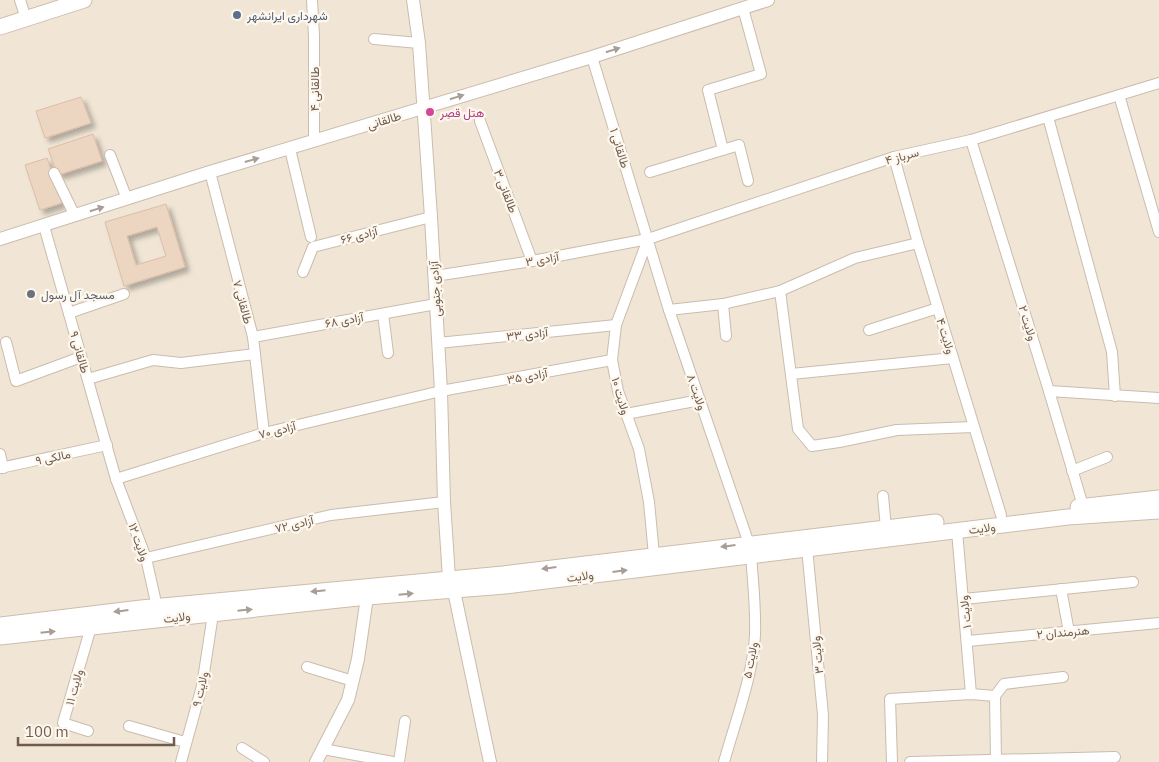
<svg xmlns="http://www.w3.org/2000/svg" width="1159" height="762" font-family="'IBM Plex Sans',Vazirmatn,sans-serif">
  <defs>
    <filter id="shadow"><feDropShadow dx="4.5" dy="4.5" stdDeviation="2.5" flood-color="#0004"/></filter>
  </defs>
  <rect width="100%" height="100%" fill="#faf3e7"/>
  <rect fill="#f1e6d6" x="0" y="0" width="1159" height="762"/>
  <g fill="#ecd5c1" stroke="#ddbda4" fill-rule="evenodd" filter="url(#shadow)">
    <path d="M81,97L91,123L45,138L36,111Z"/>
    <path d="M93,134L102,161L58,175L48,149Z"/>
    <path d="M47,158L62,203L40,210L25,165Z"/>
    <path d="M166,204L185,267L124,286L105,222ZM157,227L166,256L136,265L127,236Z"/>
  </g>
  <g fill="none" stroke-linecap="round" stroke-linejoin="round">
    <g stroke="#cabcae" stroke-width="12">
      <g id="minor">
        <path d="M20,0L26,19"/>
        <path d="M312,0L314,36V141"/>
        <path d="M374,39L419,43"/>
        <path d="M592,57L669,310L749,544"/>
        <path d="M1119,95L1159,232"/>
        <path d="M1048,117L1112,352L1115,396"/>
        <path d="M480,121L532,261"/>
        <path d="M971,140L1049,391L1083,506"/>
        <path d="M290,149L311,237"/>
        <path d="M723,150L708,90L761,74L743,8"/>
        <path d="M110,155L127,199"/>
        <path d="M894,157L918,243L1001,515"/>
        <path d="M210,172L253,337L264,433"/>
        <path d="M650,172L739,145L748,181"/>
        <path d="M54,173L75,216"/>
        <path d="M44,226L116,479L146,558L157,607"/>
        <path d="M648,239L616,325L612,360L618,391L639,449L649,502L654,555"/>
        <path d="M303,272L313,247L431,217"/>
        <path d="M435,276L532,261L648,239L894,157L971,140L1159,83"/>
        <path d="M780,291L798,429L812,446L839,442L897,430L973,427"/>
        <path d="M723,304L726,336"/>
        <path d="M669,310L723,304L780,291L855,258L918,243"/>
        <path d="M69,313L124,294"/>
        <path d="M383,314L388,353"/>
        <path d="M869,330L938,308"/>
        <path d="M253,337L436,304"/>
        <path d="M6,342L16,381L81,357"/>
        <path d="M438,343L616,325"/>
        <path d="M791,374L953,358"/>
        <path d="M88,379L153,360L181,363L255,354"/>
        <path d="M1049,391L1159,398"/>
        <path d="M626,414L700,400"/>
        <path d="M0,454L3,468"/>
        <path d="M0,468L107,445"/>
        <path d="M1072,471L1107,457"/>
        <path d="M116,479L264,433L441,391L612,360"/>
        <path d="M883,496L886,528"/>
        <path d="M957,531L971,694"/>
        <path d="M807,548L823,715L822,762"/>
        <path d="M146,558L331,515L444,502"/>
        <path d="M1061,589L1069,632"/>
        <path d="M964,599L1133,582"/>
        <path d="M968,641L1159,623"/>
        <path d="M307,667L353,681"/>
        <path d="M995,696L1004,684L1063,677"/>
        <path d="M129,726L185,742"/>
        <path d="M88,731L63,723L91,627"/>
        <path d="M242,748L264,762"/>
        <path d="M323,749L393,762"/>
        <path d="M181,762L202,686L213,614"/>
        <path d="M399,762L405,721"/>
        <path d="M724,762C735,722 753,676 755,635C756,608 753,582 751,555"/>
        <path d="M892,762L890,699L971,694L995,696L996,760"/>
        <path d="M910,762L1115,757"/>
      </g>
    </g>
    <g stroke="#cabcae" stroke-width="14">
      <g id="tertiary">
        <path d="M413,0L419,43L431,217L441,391L444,502L449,578L454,591L490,762"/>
        <path d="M0,239L210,172L592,57L768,0"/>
        <path d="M316,762L348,700L358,659L367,597"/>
      </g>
    </g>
    <g stroke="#cdbcac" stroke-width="17">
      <g id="secondary">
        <path d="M0,27L84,0"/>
        <path d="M1078,507L1159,498"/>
        <path d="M0,625L141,608L503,574L936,522"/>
        <path d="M0,637L367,597L505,586L1068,517L1159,511"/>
      </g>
    </g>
    <use href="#minor" stroke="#fff" stroke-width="10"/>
    <use href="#tertiary" stroke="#fff" stroke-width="12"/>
    <use href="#secondary" stroke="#fff" stroke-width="15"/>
  </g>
  <defs><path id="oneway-solid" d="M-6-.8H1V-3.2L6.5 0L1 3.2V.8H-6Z" transform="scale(1.25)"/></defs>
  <g fill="#a99d95">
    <use href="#oneway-solid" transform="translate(613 50) rotate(-18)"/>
    <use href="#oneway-solid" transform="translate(457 97) rotate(-18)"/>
    <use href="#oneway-solid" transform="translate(252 160) rotate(-16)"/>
    <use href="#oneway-solid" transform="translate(97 209) rotate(-18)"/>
    <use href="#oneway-solid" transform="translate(728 546) rotate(173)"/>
    <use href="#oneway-solid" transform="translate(549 568) rotate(173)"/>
    <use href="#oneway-solid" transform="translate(620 571) rotate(-7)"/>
    <use href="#oneway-solid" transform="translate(318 591) rotate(174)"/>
    <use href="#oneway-solid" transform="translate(406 594) rotate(-5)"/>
    <use href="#oneway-solid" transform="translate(245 610) rotate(-6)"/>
    <use href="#oneway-solid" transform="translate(121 611) rotate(173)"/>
    <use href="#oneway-solid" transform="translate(48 632) rotate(-6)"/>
  </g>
  <circle fill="#5c6f8a" stroke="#fdf7ed" stroke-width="2" cx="237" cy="15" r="5"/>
  <circle fill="#d1479c" stroke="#fdf7ed" stroke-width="2" cx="430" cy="112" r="5"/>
  <circle fill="#6b7280" stroke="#fdf7ed" stroke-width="2" cx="31" cy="294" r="5"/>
  <g text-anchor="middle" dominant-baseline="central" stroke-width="4.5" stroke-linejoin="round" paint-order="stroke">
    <g font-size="12" fill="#4e5e75" stroke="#fdf7ed" text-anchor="start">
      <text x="247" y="15">شهرداری ایرانشهر</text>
    </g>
    <g font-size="12" fill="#705c4e" stroke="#fdf7ed">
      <text transform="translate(314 89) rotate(-90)">طالقانی ۴</text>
      <text transform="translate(384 120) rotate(-17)">طالقانی</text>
      <text transform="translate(620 148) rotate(73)">طالقانی ۱</text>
      <text transform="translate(902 156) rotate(-15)">سرباز ۴</text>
      <text transform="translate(506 191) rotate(69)">طالقانی ۳</text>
      <text transform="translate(359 235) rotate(-14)">آزادی ۶۶</text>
      <text transform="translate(542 259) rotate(-10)">آزادی ۳</text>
      <text transform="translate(435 289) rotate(-93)">آزادی جنوبی</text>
      <text transform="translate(243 302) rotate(75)">طالقانی ۷</text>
      <text transform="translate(344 320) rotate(-10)">آزادی ۶۸</text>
      <text transform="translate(1028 323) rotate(73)">ولایت ۲</text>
      <text transform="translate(527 334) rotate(-6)">آزادی ۳۳</text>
      <text transform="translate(946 336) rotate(73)">ولایت ۴</text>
      <text transform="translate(80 352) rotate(74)">طالقانی ۹</text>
      <text transform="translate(527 376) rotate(-10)">آزادی ۳۵</text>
      <text transform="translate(697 392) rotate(71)">ولایت ۸</text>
      <text transform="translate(621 396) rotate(74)">ولایت ۱۰</text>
      <text transform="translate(277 430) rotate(-14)">آزادی ۷۰</text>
      <text transform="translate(53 457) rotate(-12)">مالکی ۹</text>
      <text transform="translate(294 524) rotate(-13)">آزادی ۷۲</text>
      <text transform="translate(982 528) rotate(-7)">ولایت</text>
      <text transform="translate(139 542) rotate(71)">ولایت ۱۲</text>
      <text transform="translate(580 576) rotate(-7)">ولایت</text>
      <text transform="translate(965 612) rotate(-96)">ولایت ۱</text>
      <text transform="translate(177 617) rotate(-6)">ولایت</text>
      <text transform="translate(1063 632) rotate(-5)">هنرمندان ۲</text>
      <text transform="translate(817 655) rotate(-95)">ولایت ۳</text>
      <text transform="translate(750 660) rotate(-79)">ولایت ۵</text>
      <text transform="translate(74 687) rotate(-74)">ولایت ۱۱</text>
      <text transform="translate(200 689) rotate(-77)">ولایت ۹</text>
    </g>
    <g font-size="12" fill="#b23c85" stroke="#fdf7ed" text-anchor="start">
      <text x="440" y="112">هتل قصِر</text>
    </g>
    <g font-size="12" fill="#5b616d" stroke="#fdf7ed" text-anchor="start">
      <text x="41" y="294">مسجد آل رسول</text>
    </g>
  </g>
  <path d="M18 737v8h156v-8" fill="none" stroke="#705c4e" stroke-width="2.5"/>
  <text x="25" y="737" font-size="15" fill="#705c4e" stroke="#fdf7ed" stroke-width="4" paint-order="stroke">100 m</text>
</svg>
